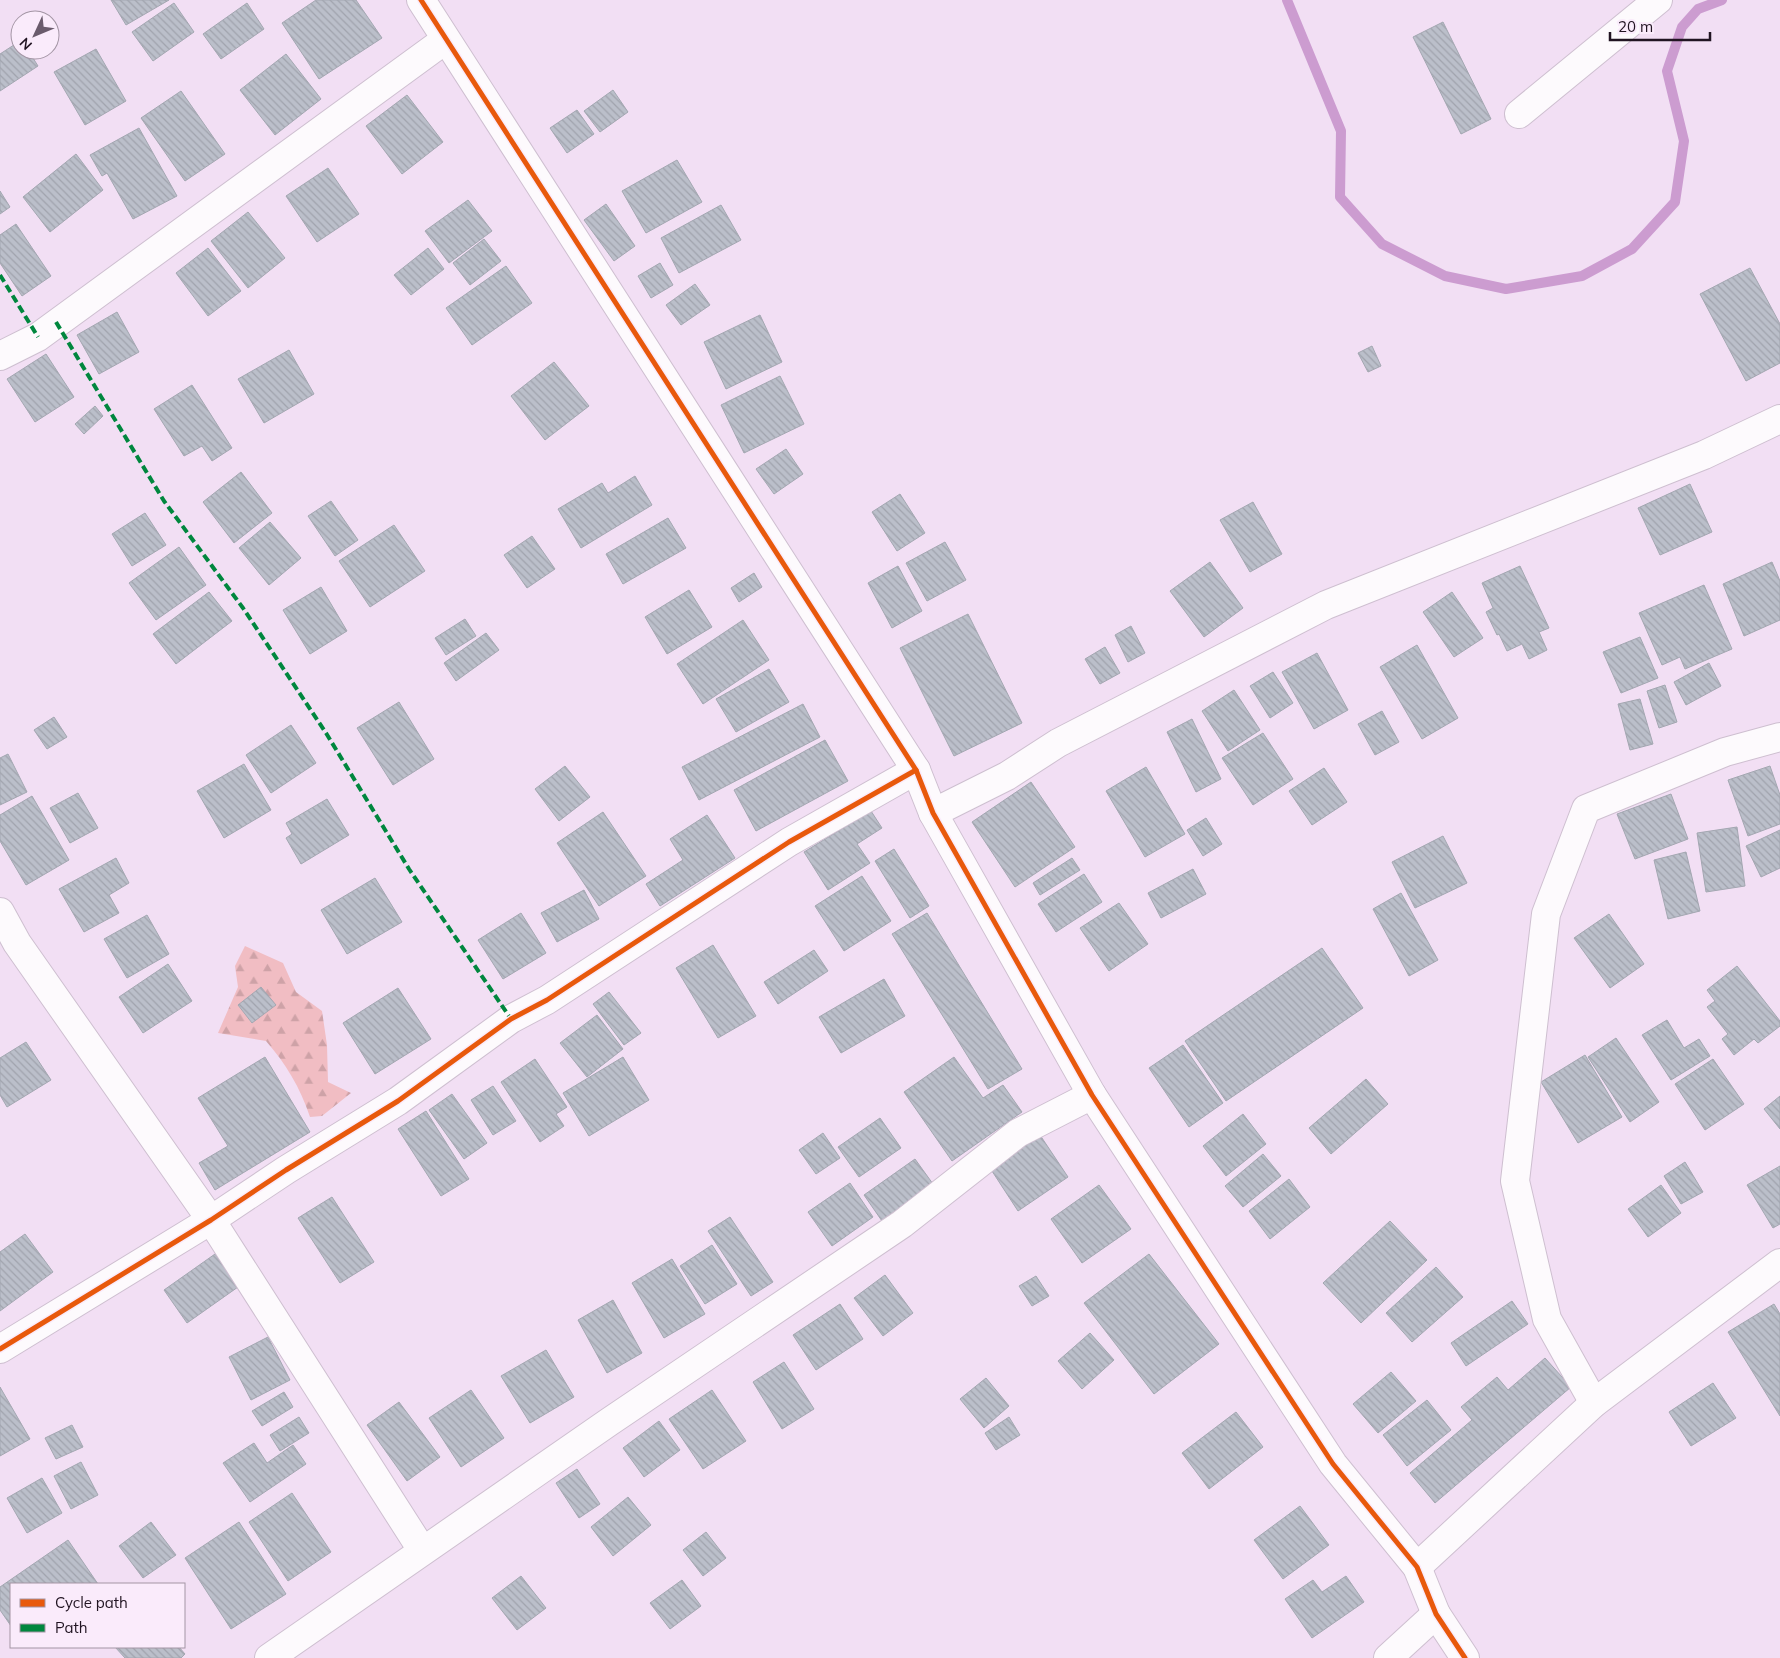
<svg xmlns="http://www.w3.org/2000/svg" width="1780" height="1658" font-family="Mulish,sans-serif">
  <defs>
    <pattern id="forest-firs" width="22" height="20" patternUnits="userSpaceOnUse" patternTransform="scale(1.25)"><rect width="22" height="20" fill="#f1bdc3"/><path d="M5 1l3.5 6h-7zM16 11l3.5 6h-7z" fill="#cea2a7"/></pattern>
    <pattern id="building-back-hatch" width="6" height="6" patternUnits="userSpaceOnUse" patternTransform="scale(1.25)"><rect width="6" height="6" fill="#bbbfca"/><path d="M-1 5l2 2M0 0l6 6M5-1l2 2" fill="none" stroke="#a0a3ad"/></pattern>
  </defs>
  <rect width="100%" height="100%" fill="#f2dff4"/>
  <path fill="url(#forest-firs)" d="M245,946L283,963L296,992L322,1011L327,1045L328,1082L351,1093L322,1116L310,1117C300,1087 286,1064 266,1041L218,1033L238,987L235,966Z"/>
  <g fill="none" stroke-linecap="round" stroke-linejoin="round">
    <path stroke="#cc9cd0" stroke-width="10" d="M1287,0L1341,131L1340,197L1382,244L1445,276L1506,289L1582,276L1632,249L1675,202L1684,141L1667,71L1682,27L1698,9L1722,0"/>
  </g>
  <g fill="url(#building-back-hatch)" stroke="#a3a7b1">
    <path d="M111,0H169L126,25Z"/>
    <path d="M316,0H356L382,38L319,79L282,23Z"/>
    <path d="M174,3L194,32L153,61L132,32Z"/>
    <path d="M247,3L264,29L221,59L203,34Z"/>
    <path d="M1443,22L1491,119L1461,134L1413,37Z"/>
    <path d="M20,41V50H28L38,66L0,91V54Z"/>
    <path d="M96,49L126,101L85,125L54,72Z"/>
    <path d="M286,54L321,99L275,135L240,90Z"/>
    <path d="M613,90L628,112L600,132L584,111Z"/>
    <path d="M181,91L225,154L185,181L141,118Z"/>
    <path d="M407,95L443,142L402,174L366,126Z"/>
    <path d="M577,110L594,134L567,153L550,128Z"/>
    <path d="M139,128L177,196L133,219L107,173L102,176L90,155Z"/>
    <path d="M76,154L103,190L50,232L23,197Z"/>
    <path d="M677,160L702,202L646,233L622,191Z"/>
    <path d="M328,168L359,214L317,242L286,196Z"/>
    <path d="M0,191L10,207L0,214Z"/>
    <path d="M468,200L492,231L449,263L425,231Z"/>
    <path d="M606,204L635,246L614,261L584,220Z"/>
    <path d="M721,205L741,240L679,273L661,238Z"/>
    <path d="M248,212L285,258L248,288L211,241Z"/>
    <path d="M16,224L51,276L22,296L0,263V235Z"/>
    <path d="M484,239L501,261L470,285L453,263Z"/>
    <path d="M208,248L241,291L208,316L176,273Z"/>
    <path d="M428,248L444,269L411,295L394,275Z"/>
    <path d="M660,263L673,285L651,298L638,276Z"/>
    <path d="M506,266L532,303L472,345L446,308Z"/>
    <path d="M1750,268L1780,324V363L1746,381L1700,294Z"/>
    <path d="M695,284L710,305L681,325L666,305Z"/>
    <path d="M117,312L139,352L99,374L77,335Z"/>
    <path d="M760,315L782,362L726,389L704,342Z"/>
    <path d="M1372,346L1381,366L1368,372L1358,353Z"/>
    <path d="M289,350L314,394L264,423L238,379Z"/>
    <path d="M46,354L74,397L35,422L7,379Z"/>
    <path d="M554,362L589,406L545,440L511,396Z"/>
    <path d="M780,376L804,424L744,453L721,405Z"/>
    <path d="M192,385L232,448L212,461L202,446L184,456L154,409Z"/>
    <path d="M95,406L103,416L84,434L75,424Z"/>
    <path d="M786,449L803,474L774,494L756,469Z"/>
    <path d="M241,472L272,513L234,543L203,502Z"/>
    <path d="M635,476L652,505L581,548L558,509L602,483L608,493Z"/>
    <path d="M1690,484L1712,532L1660,555L1638,508Z"/>
    <path d="M900,494L925,533L897,551L872,512Z"/>
    <path d="M331,501L358,540L335,556L308,516Z"/>
    <path d="M1253,502L1282,554L1250,572L1220,520Z"/>
    <path d="M145,513L166,545L132,566L112,534Z"/>
    <path d="M668,518L686,548L623,584L606,554Z"/>
    <path d="M270,522L301,558L269,585L239,548Z"/>
    <path d="M394,525L425,571L370,607L339,561Z"/>
    <path d="M532,536L555,569L527,588L504,555Z"/>
    <path d="M945,542L966,580L927,601L906,563Z"/>
    <path d="M179,547L206,585L156,620L129,583Z"/>
    <path d="M1210,562L1243,608L1204,637L1170,591Z"/>
    <path d="M1772,562L1780,581V620L1744,636L1723,584Z"/>
    <path d="M898,566L922,611L892,628L868,583Z"/>
    <path d="M1520,566L1549,628L1539,632L1547,650L1529,659L1522,644L1507,651L1499,634L1497,635L1486,612L1493,608L1482,583Z"/>
    <path d="M754,573L762,587L739,602L731,588Z"/>
    <path d="M1704,585L1732,649L1685,669L1680,657L1662,665L1639,613Z"/>
    <path d="M321,587L347,631L310,654L283,610Z"/>
    <path d="M689,590L712,627L667,654L645,617Z"/>
    <path d="M209,592L232,621L176,664L153,634Z"/>
    <path d="M1452,592L1483,638L1454,657L1423,612Z"/>
    <path d="M968,614L1022,723L954,756L900,648Z"/>
    <path d="M465,619L476,636L446,655L435,638Z"/>
    <path d="M743,620L769,660L703,704L677,664Z"/>
    <path d="M1131,626L1145,653L1128,662L1115,635Z"/>
    <path d="M486,633L499,650L456,681L444,663Z"/>
    <path d="M1640,637L1658,678L1621,693L1603,652Z"/>
    <path d="M1417,645L1458,718L1422,739L1380,667Z"/>
    <path d="M1105,647L1120,673L1100,684L1085,659Z"/>
    <path d="M1317,653L1348,710L1314,729L1282,672Z"/>
    <path d="M1709,663L1721,686L1686,705L1674,682Z"/>
    <path d="M769,669L789,702L736,732L716,699Z"/>
    <path d="M1273,672L1293,703L1270,718L1250,686Z"/>
    <path d="M1665,685L1677,722L1659,728L1647,691Z"/>
    <path d="M1234,690L1260,730L1228,751L1202,711Z"/>
    <path d="M1640,699L1653,744L1630,750L1618,704Z"/>
    <path d="M399,702L434,759L393,785L357,728Z"/>
    <path d="M803,704L820,737L699,800L682,767Z"/>
    <path d="M1382,711L1399,742L1375,755L1358,724Z"/>
    <path d="M54,717L67,737L47,749L34,730Z"/>
    <path d="M1192,719L1221,779L1196,792L1167,732Z"/>
    <path d="M291,725L316,763L271,793L246,755Z"/>
    <path d="M1263,733L1293,779L1253,805L1222,758Z"/>
    <path d="M825,740L848,781L756,831L734,790Z"/>
    <path d="M8,754L27,792L0,805V758Z"/>
    <path d="M244,764L271,810L224,838L197,791Z"/>
    <path d="M565,766L590,797L559,821L535,789Z"/>
    <path d="M1770,766L1780,795V824L1748,836L1728,780Z"/>
    <path d="M1146,767L1185,834L1145,857L1106,791Z"/>
    <path d="M1324,768L1347,802L1312,825L1289,791Z"/>
    <path d="M1031,782L1075,847L1015,887L972,822Z"/>
    <path d="M78,793L98,828L70,843L50,808Z"/>
    <path d="M1671,794L1688,839L1635,859L1617,814Z"/>
    <path d="M32,796L69,860L26,885L0,841V815Z"/>
    <path d="M327,799L349,835L301,864L286,838L292,834L286,823Z"/>
    <path d="M871,811L882,828L857,844L870,863L828,890L804,852Z"/>
    <path d="M603,812L646,876L599,906L557,843Z"/>
    <path d="M707,815L735,858L660,906L646,884L683,860L670,839Z"/>
    <path d="M1206,818L1222,844L1203,856L1187,830Z"/>
    <path d="M1737,827L1745,886L1706,892L1697,833Z"/>
    <path d="M1780,830V868L1761,877L1746,846Z"/>
    <path d="M1443,836L1467,883L1415,908L1392,862Z"/>
    <path d="M894,849L929,906L910,918L875,861Z"/>
    <path d="M1686,852L1700,911L1668,919L1654,860Z"/>
    <path d="M116,858L129,883L109,895L119,913L84,932L59,889Z"/>
    <path d="M1072,858L1080,870L1040,895L1033,883Z"/>
    <path d="M1193,869L1206,894L1161,918L1148,893Z"/>
    <path d="M1084,874L1102,902L1056,932L1038,904Z"/>
    <path d="M862,876L891,921L844,951L815,906Z"/>
    <path d="M375,878L402,922L347,954L321,910Z"/>
    <path d="M584,890L599,919L557,942L541,913Z"/>
    <path d="M1401,893L1438,960L1409,976L1373,909Z"/>
    <path d="M1119,903L1148,944L1109,971L1080,928Z"/>
    <path d="M521,913L546,953L503,979L478,940Z"/>
    <path d="M927,913L1022,1069L988,1089L892,934Z"/>
    <path d="M1609,914L1644,964L1610,988L1574,938Z"/>
    <path d="M147,915L169,954L127,978L104,939Z"/>
    <path d="M713,945L756,1016L718,1038L676,968Z"/>
    <path d="M1322,948L1363,1008L1226,1101L1185,1041Z"/>
    <path d="M814,950L828,971L778,1004L764,982Z"/>
    <path d="M168,964L192,1001L143,1033L119,997Z"/>
    <path d="M1737,966L1780,1021V1026L1758,1043L1754,1039L1734,1055L1722,1039L1728,1034L1707,1007L1715,1001L1707,990Z"/>
    <path d="M884,979L905,1016L841,1053L819,1017Z"/>
    <path d="M261,987L276,1005L252,1023L238,1005Z"/>
    <path d="M398,988L431,1039L375,1074L343,1023Z"/>
    <path d="M609,992L641,1033L624,1045L593,1004Z"/>
    <path d="M597,1015L623,1049L587,1077L560,1043Z"/>
    <path d="M1667,1020L1684,1048L1699,1039L1710,1056L1671,1080L1642,1035Z"/>
    <path d="M1616,1038L1659,1102L1630,1122L1588,1057Z"/>
    <path d="M26,1042L51,1080L7,1107L0,1095V1058Z"/>
    <path d="M1183,1045L1223,1103L1189,1127L1149,1068Z"/>
    <path d="M1585,1055L1622,1117L1578,1143L1541,1082Z"/>
    <path d="M265,1057L310,1132L215,1190L199,1163L228,1146L198,1098Z"/>
    <path d="M623,1057L649,1100L589,1136L563,1093Z"/>
    <path d="M954,1057L983,1098L1003,1085L1022,1112L952,1161L904,1092Z"/>
    <path d="M535,1059L567,1107L556,1114L564,1126L540,1142L501,1082Z"/>
    <path d="M1713,1059L1744,1104L1705,1130L1675,1084Z"/>
    <path d="M1366,1079L1388,1104L1331,1154L1309,1128Z"/>
    <path d="M493,1086L516,1121L493,1135L471,1100Z"/>
    <path d="M452,1094L487,1143L464,1159L429,1110Z"/>
    <path d="M1780,1096V1129L1764,1109Z"/>
    <path d="M426,1111L469,1179L441,1196L398,1129Z"/>
    <path d="M1243,1114L1266,1144L1226,1176L1203,1146Z"/>
    <path d="M880,1118L901,1148L859,1177L838,1147Z"/>
    <path d="M823,1133L840,1158L816,1174L799,1150Z"/>
    <path d="M1040,1135L1068,1177L1018,1211L990,1168Z"/>
    <path d="M1263,1154L1281,1176L1243,1207L1225,1186Z"/>
    <path d="M915,1159L933,1184L882,1221L864,1195Z"/>
    <path d="M1685,1162L1703,1192L1681,1204L1664,1176Z"/>
    <path d="M1780,1166V1224L1773,1228L1747,1185Z"/>
    <path d="M1289,1179L1310,1207L1270,1239L1249,1211Z"/>
    <path d="M850,1183L873,1217L832,1246L808,1212Z"/>
    <path d="M1099,1185L1131,1229L1082,1263L1051,1219Z"/>
    <path d="M1661,1185L1681,1213L1648,1237L1628,1209Z"/>
    <path d="M332,1197L374,1262L340,1283L298,1218Z"/>
    <path d="M730,1217L773,1282L751,1296L708,1231Z"/>
    <path d="M1390,1221L1427,1260L1361,1323L1323,1283Z"/>
    <path d="M25,1234L53,1272L0,1311V1252Z"/>
    <path d="M712,1245L737,1284L705,1304L680,1266Z"/>
    <path d="M215,1254L238,1287L187,1323L164,1290Z"/>
    <path d="M1149,1254L1219,1344L1154,1394L1084,1303Z"/>
    <path d="M672,1259L705,1314L664,1338L632,1283Z"/>
    <path d="M1436,1267L1463,1297L1412,1342L1386,1313Z"/>
    <path d="M885,1275L913,1313L883,1336L854,1298Z"/>
    <path d="M1036,1276L1049,1296L1032,1306L1019,1286Z"/>
    <path d="M613,1300L642,1353L607,1373L578,1320Z"/>
    <path d="M1512,1301L1528,1324L1466,1366L1451,1343Z"/>
    <path d="M840,1304L863,1339L816,1370L793,1335Z"/>
    <path d="M1774,1304L1780,1314V1416L1728,1332Z"/>
    <path d="M1090,1333L1114,1360L1082,1389L1058,1361Z"/>
    <path d="M268,1337L290,1380L251,1400L229,1357Z"/>
    <path d="M546,1350L574,1397L530,1423L501,1376Z"/>
    <path d="M1545,1358L1571,1387L1435,1503L1410,1473L1472,1420L1461,1407L1497,1377L1508,1390Z"/>
    <path d="M784,1362L814,1409L782,1429L753,1382Z"/>
    <path d="M1391,1372L1416,1401L1378,1433L1353,1404Z"/>
    <path d="M986,1378L1009,1406L984,1428L960,1399Z"/>
    <path d="M1713,1383L1736,1418L1691,1446L1669,1412Z"/>
    <path d="M0,1387L30,1439L0,1456Z"/>
    <path d="M471,1390L504,1438L461,1467L429,1418Z"/>
    <path d="M712,1390L746,1441L703,1469L669,1419Z"/>
    <path d="M284,1392L293,1407L262,1426L252,1411Z"/>
    <path d="M1427,1400L1451,1430L1407,1466L1383,1435Z"/>
    <path d="M399,1402L440,1457L407,1481L367,1425Z"/>
    <path d="M1236,1412L1263,1447L1209,1489L1182,1453Z"/>
    <path d="M299,1417L309,1433L280,1451L270,1435Z"/>
    <path d="M1009,1417L1020,1435L996,1450L985,1433Z"/>
    <path d="M659,1421L680,1450L644,1477L623,1448Z"/>
    <path d="M72,1425L83,1447L56,1459L45,1438Z"/>
    <path d="M254,1443L267,1463L293,1445L306,1464L250,1502L223,1463Z"/>
    <path d="M81,1462L98,1495L71,1509L54,1476Z"/>
    <path d="M577,1469L600,1504L579,1518L556,1483Z"/>
    <path d="M42,1478L62,1513L27,1533L7,1498Z"/>
    <path d="M292,1493L331,1552L288,1581L249,1522Z"/>
    <path d="M628,1497L651,1525L613,1556L591,1527Z"/>
    <path d="M1300,1506L1329,1545L1283,1579L1254,1540Z"/>
    <path d="M151,1522L176,1555L143,1578L119,1546Z"/>
    <path d="M239,1522L286,1594L231,1629L185,1558Z"/>
    <path d="M706,1532L726,1558L703,1576L683,1550Z"/>
    <path d="M68,1540L98,1584H11V1626L0,1610V1587Z"/>
    <path d="M521,1576L546,1608L517,1630L492,1598Z"/>
    <path d="M1346,1576L1364,1602L1312,1638L1285,1599L1313,1580L1322,1592Z"/>
    <path d="M682,1580L701,1606L670,1629L650,1603Z"/>
    <path d="M115,1647H179L185,1654L181,1658H125Z"/>
  </g>
  <g fill="none" stroke-linecap="round" stroke-linejoin="round">
    <g stroke="#cebfd0" stroke-width="30">
      <g id="minor">
        <path d="M421,0L916,770L933,813L1092,1095L1333,1464L1417,1567L1436,1614L1465,1658"/>
        <path d="M1519,114L1658,0"/>
        <path d="M0,356L38,337L445,40"/>
        <path d="M933,813L1007,776L1058,743L1326,605L1704,455L1780,419"/>
        <path d="M0,912L17,943L211,1220L422,1550"/>
        <path d="M0,1349L211,1220L286,1170L398,1101L511,1019L547,1000L789,842L916,770"/>
        <path d="M1594,1403L1547,1319L1515,1181L1546,914L1586,809L1725,752L1780,737"/>
        <path d="M1417,1567L1594,1403L1780,1263"/>
        <path d="M269,1658L609,1422L902,1224L1018,1133L1092,1095"/>
        <path d="M1388,1658L1436,1614"/>
      </g>
    </g>
    <use href="#minor" stroke="#fdfafd" stroke-width="28"/>
    <g stroke="#00873e" stroke-width="4" stroke-dasharray="8 4" stroke-linecap="butt">
      <path d="M0,275L38,337"/>
      <path d="M56,322L164,501L243,608L326,733L409,869L511,1019"/>
    </g>
    <g stroke="#faebfb" stroke-width="8">
      <g id="cycleway">
        <path d="M421,0L916,770L933,813L1092,1095L1333,1464L1417,1567L1436,1614L1465,1658"/>
        <path d="M0,1349L211,1220L286,1170L398,1101L511,1019L547,1000L789,842L916,770"/>
      </g>
    </g>
    <use href="#cycleway" stroke="#e8590c" stroke-width="5"/>
  </g>
  <rect x="10" y="1583" width="175" height="65" fill="#faebfb" stroke="#a395a4"/>
  <rect x="20" y="1599" width="25" height="8" fill="#e8590c" stroke="#a395a4"/>
  <text x="55" y="1608" font-size="15" fill="#211422">Cycle path</text>
  <rect x="20" y="1624" width="25" height="8" fill="#00873e" stroke="#a395a4"/>
  <text x="55" y="1633" font-size="15" fill="#211422">Path</text>
  <g transform="translate(35 35) rotate(226)"><circle r="24" fill="#faebfb" stroke="#a395a4"/>
  <path d="M0-4L9 19L0 12L-9 19Z" fill="#6a5b6c"/>
  <text y="-8" font-size="14" font-weight="bold" text-anchor="middle" fill="#211422">N</text>
  </g>
  <path d="M1610 32v8h100v-8" fill="none" stroke="#211422" stroke-width="2.5"/>
  <text x="1618" y="32" font-size="15" fill="#211422" stroke="#faebfb" stroke-width="4" paint-order="stroke">20 m</text>
</svg>
